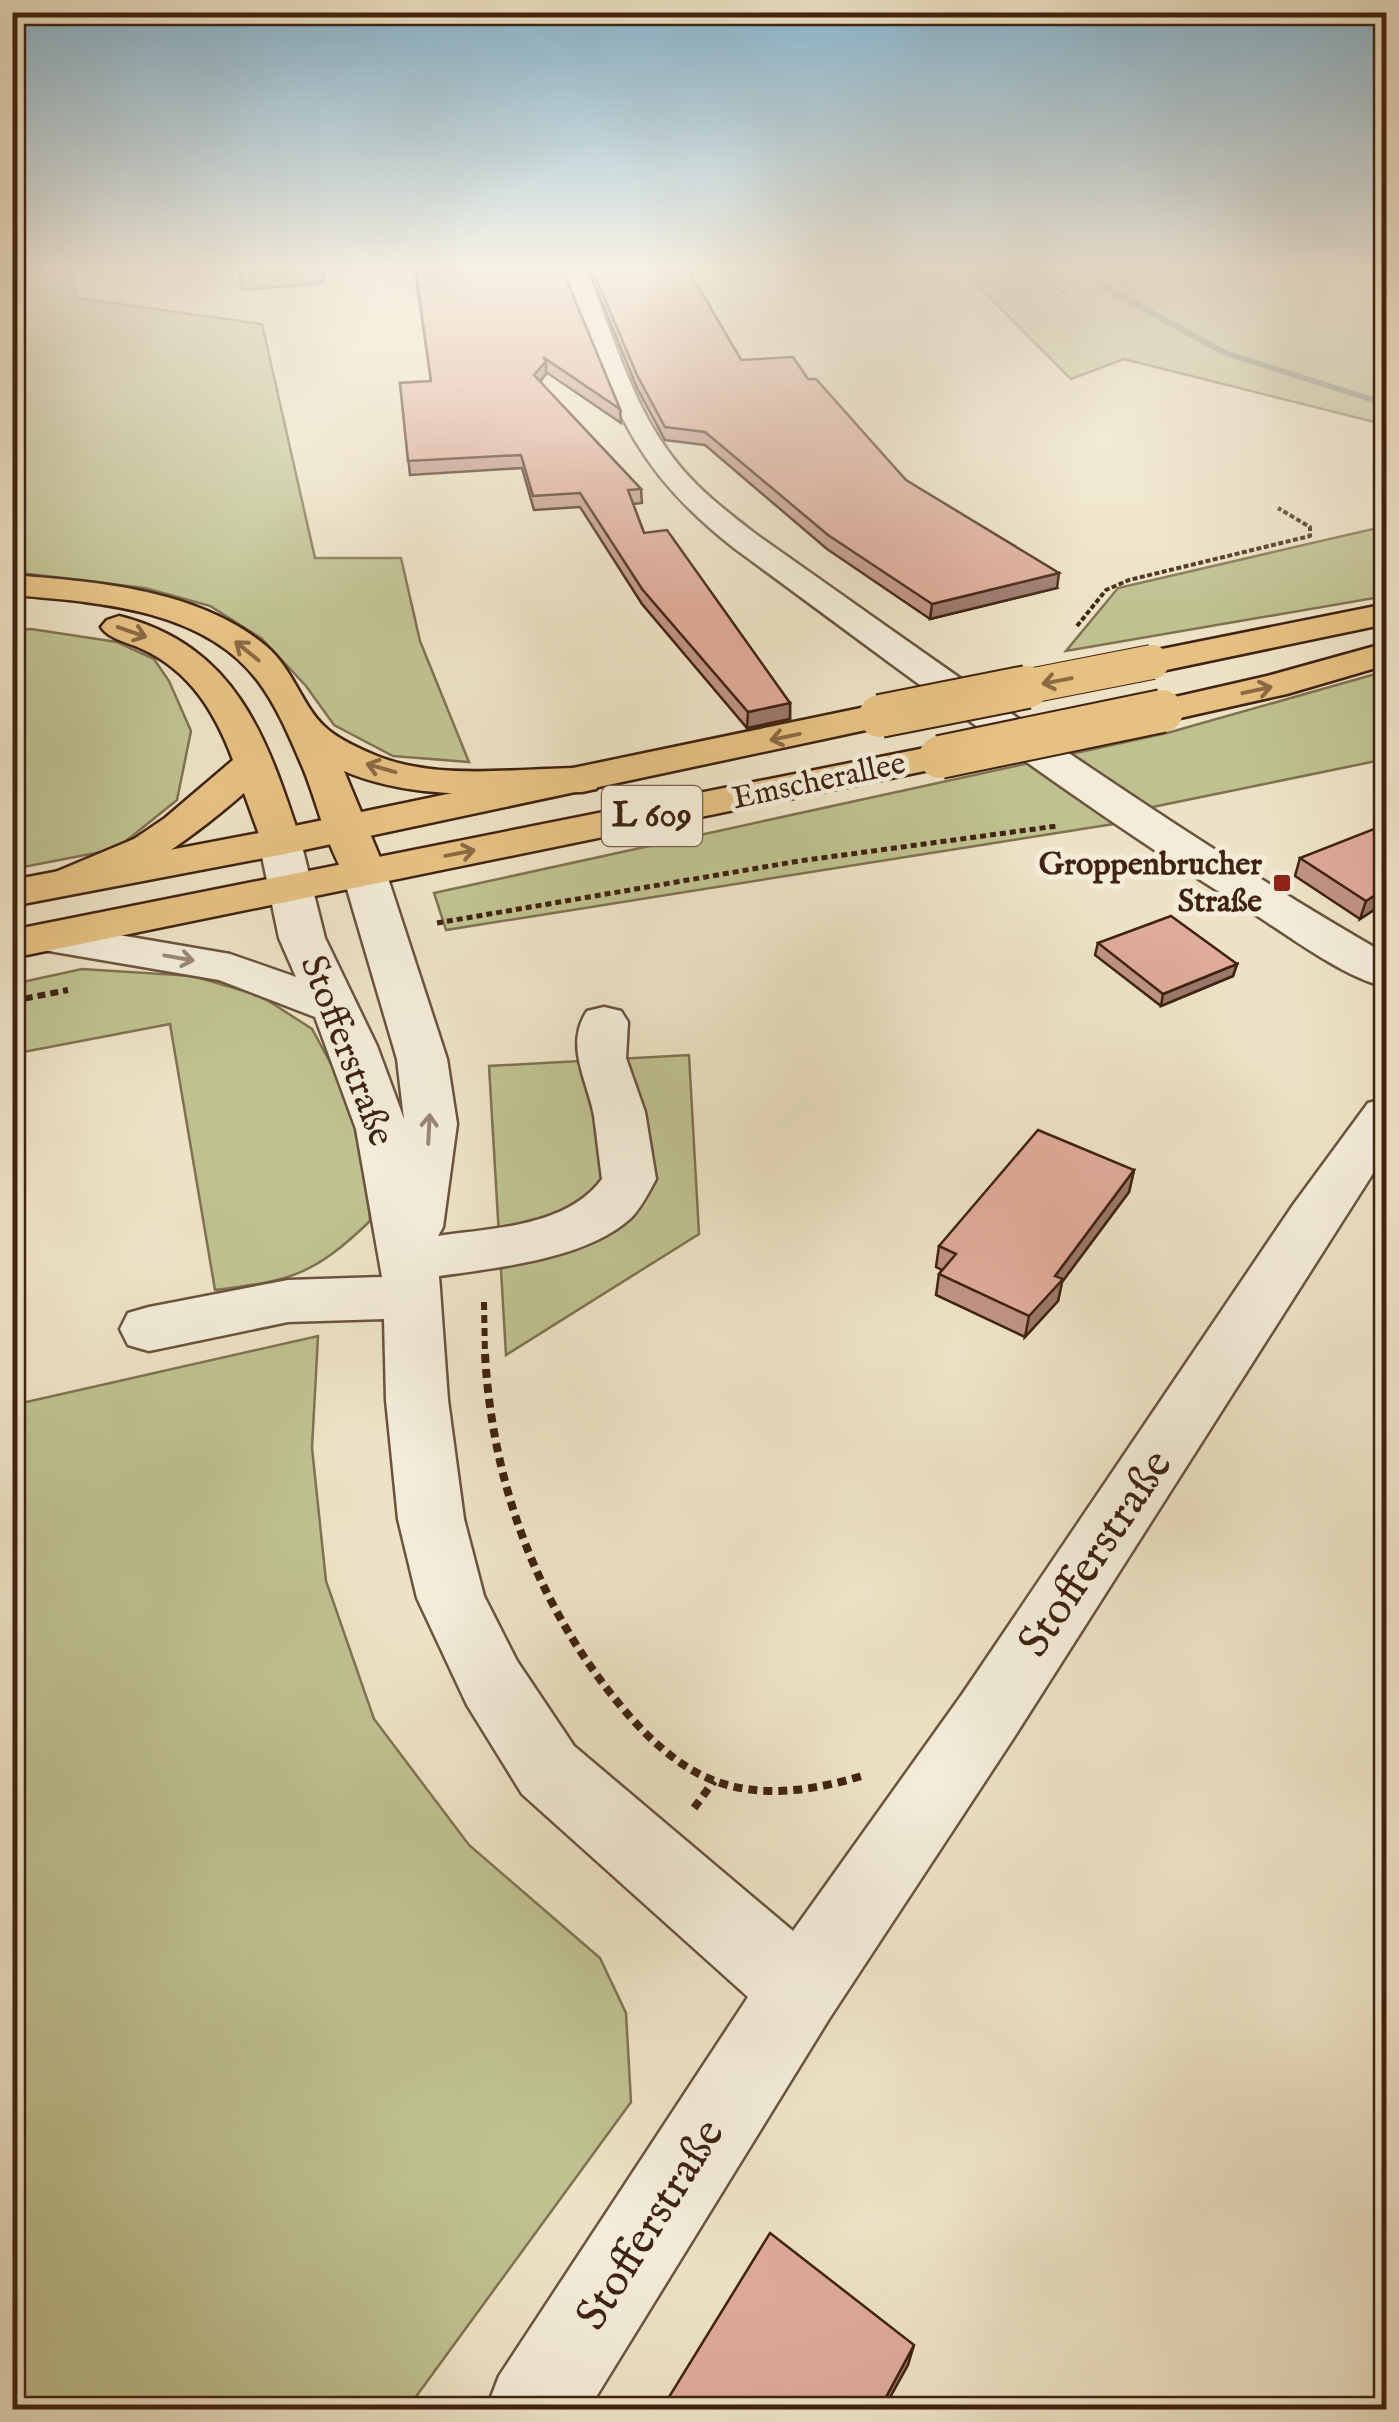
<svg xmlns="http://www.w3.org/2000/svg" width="1399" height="2422" font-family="'IM FELL English',serif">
  <rect width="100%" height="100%" fill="#ede2c5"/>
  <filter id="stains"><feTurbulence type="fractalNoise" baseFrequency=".002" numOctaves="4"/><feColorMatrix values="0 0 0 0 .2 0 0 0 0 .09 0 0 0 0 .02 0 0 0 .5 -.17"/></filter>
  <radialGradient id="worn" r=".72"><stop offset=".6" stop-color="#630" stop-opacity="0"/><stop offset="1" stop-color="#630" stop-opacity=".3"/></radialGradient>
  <g fill="#bfc190" stroke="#807250" stroke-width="2.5">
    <path d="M13,271H72L77,298L262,324L315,558H401L420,641L469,762L393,756L334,725L306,686L261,638L210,606L145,588L13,572Z"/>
    <path d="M963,271H1386V425L1124,359L1071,379Z"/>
    <path d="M1386,526V596L1066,651L1118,588Z"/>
    <path d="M31,629L117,642L154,659L169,681L191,731L177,800L116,849L13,869V630Z"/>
    <path d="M1386,671V759L1143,809L1120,823L446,930L434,893L1167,733Z"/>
    <path d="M82,969L193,976L261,996L312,1029L337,1075L364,1153L370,1221C314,1275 291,1281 215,1290L170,1024L13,1054V984Z"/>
    <path d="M689,1055L699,1234L506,1355L489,1066Z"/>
    <path d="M318,1336L312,1448L326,1581L374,1719L469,1845L600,1958L626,2013L631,2102L407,2409H13V1405Z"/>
  </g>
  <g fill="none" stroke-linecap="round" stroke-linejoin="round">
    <path fill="#757f73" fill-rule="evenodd" d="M1083,271H1092L1106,284L1228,351L1386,401V407L1222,355L1100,288Z"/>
    <g stroke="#6b533e" stroke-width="5">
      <g id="minor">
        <path d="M563,271H587C612,332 631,402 671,455C694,487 726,511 757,535C963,680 1167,828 1386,954V987C1342,977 1288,935 1248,910C1070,800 903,672 734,548C625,463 611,394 563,271Z"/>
        <path d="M1370,271H1386V280Z"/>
        <path d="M280,829L295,833L301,842L325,938L377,1046L404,1119L397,1059L342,872L349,863L364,859L379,863L386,872L447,1059L457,1124L443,1227L438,1236C492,1228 567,1227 602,1179C599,1158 597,1137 594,1116C588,1081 564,1046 587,1011L604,1007L621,1011L628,1022L626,1058L645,1112L656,1179C649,1192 641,1208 631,1218C587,1259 496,1268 439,1276L448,1400L464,1519L484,1596L517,1661L574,1746L793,1931L963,1693L1293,1205L1368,1103L1386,1098V1153L1013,1739L829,2019L588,2410H486L499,2376L748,1997L522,1794L467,1705L417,1598L398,1519L386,1400L384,1319L288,1322L149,1351L128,1345L120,1329L128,1313L149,1307L288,1280L382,1277L356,1129L315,1017L219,980L49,951L33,947L26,937L33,927L49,923L230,954L296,977L279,938L259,842L265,833Z"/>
      </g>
    </g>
    <g stroke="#402311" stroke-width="5">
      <g id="major">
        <path d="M1386,604V624L1152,673L1139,670L1134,662L1139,654L1152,651Z"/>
        <path d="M1386,643V665L1287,694L1162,722L1149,719L1143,711L1149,703L1267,676Z"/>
        <path d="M880,704L894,708L899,716L894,724L280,855L12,906V880L280,829Z"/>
        <path d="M940,745L954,749L960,757L954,765L12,958V930Z"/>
      </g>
    </g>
    <g stroke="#402311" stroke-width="5">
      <g id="highway">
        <path d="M12,575C97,582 198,589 266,646C293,669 303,707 324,726C337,739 360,749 377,756C439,781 517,768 582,768L596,771L602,780L596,789L582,792C503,792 419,803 344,771L386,872L379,881L364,885L349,881C327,850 318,804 303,768C290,738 278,708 258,681C203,608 95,602 12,595Z"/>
        <path d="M119,616C237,646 267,738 301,842L295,851L280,855L265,851L244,793C204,828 109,905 53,891L47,882L53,873L134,839L165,818L233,760C215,712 190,671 142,649C128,642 110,640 101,627L107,620Z"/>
      </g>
    </g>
    <path stroke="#402311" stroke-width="2.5" stroke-dasharray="4 2.5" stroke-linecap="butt" d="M1028,271L1067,294"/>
    <path stroke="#402311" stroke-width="4" stroke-dasharray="5 2.5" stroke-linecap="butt" d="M1077,626L1106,590L1129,580L1310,536V527L1278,508"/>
    <path stroke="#402311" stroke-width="5" stroke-dasharray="6 4" stroke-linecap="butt" d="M437,923L799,861L1057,826"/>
    <g stroke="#402311" stroke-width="6" stroke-dasharray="8 5" stroke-linecap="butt">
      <path d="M12,1001L68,990"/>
      <path d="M484,1302L485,1356"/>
    </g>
    <g stroke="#402311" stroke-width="8" stroke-dasharray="9 6" stroke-linecap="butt">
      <path d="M485,1354C492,1483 537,1605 620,1705C645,1735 677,1767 715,1781C764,1799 816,1790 865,1775"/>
      <path d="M694,1808L714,1781"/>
    </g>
    <use href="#minor" fill="#f3ecd9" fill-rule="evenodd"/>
    <use href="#major" fill="#e6c182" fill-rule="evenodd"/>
    <use href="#highway" fill="#e6c182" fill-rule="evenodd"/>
    <g stroke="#402311" stroke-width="36" stroke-linecap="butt">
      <path id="major-bridge-far1" d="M1014,689L1152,662"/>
    </g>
    <g stroke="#402311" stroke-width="46" stroke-linecap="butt">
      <g id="major-bridge">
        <path d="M880,716L1027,687"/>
        <path d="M940,757L1162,711"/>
      </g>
    </g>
    <use href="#major-bridge-far1" stroke="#e6c182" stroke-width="34"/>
    <use href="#major-bridge" stroke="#e6c182" stroke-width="42"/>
  </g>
  <g fill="#c09384" stroke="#402311" stroke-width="2.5">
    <path d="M415,271L620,409L621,423L546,372V374L540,382L641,489L642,503L633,504L644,533L790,703V719L747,728L642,604L580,507L534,510L522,468L410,475L400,383L431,381Z"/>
    <path d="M589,271H689L741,360L808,379L906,480L1057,588L930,619L827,549L705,445L665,440L637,388Z"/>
    <path d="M1300,858L1386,902L1360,919L1295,876Z"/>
    <path d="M1098,943L1237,964L1233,976L1161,1006L1095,955Z"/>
    <path d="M1134,1170L1129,1192L1062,1282L1058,1301L1025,1337L936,1295L939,1274L942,1270L936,1267L939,1246Z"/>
  </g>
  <g fill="#9c786c" stroke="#402311" stroke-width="2.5">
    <path d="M293,271H323L324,283L242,290L239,275Z"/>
    <path d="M546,361V374L534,388V375Z"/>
    <path d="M1059,573L1057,588L930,619L932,604Z"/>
    <path d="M790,703V719L747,728L748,712Z"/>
    <path d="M1386,888V902L1360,919L1366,901Z"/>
    <path d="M1237,964L1233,976L1161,1006L1163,994Z"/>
    <path d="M1134,1170L1129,1192L1062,1282L1058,1301L1025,1337L1029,1316L1055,1276Z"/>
    <path d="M914,2345L908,2365L883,2410H879Z"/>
  </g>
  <g fill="#dfab9a" stroke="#402311" stroke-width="2.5">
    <path d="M238,271H293L239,275Z"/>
    <path d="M416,271H563L620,409L543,357L546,361L534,375L641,489L628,490L644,533L667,530L790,703L748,712L642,589L580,493L533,496L521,455L408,461L400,383L431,381Z"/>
    <path d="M593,271H689L741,360L793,357L808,379H816L906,480L1059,573L932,604L828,535L705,432L665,427L637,375Z"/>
    <path d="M1384,825L1386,826V888L1366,901L1300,858Z"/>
    <path d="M1171,916L1237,964L1163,994L1098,943Z"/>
    <path d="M1038,1130L1134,1170L1055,1276L1063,1279L1029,1316L939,1274L956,1254L939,1246Z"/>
    <path d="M770,2233L914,2345L879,2410H661Z"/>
  </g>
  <defs><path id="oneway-shaft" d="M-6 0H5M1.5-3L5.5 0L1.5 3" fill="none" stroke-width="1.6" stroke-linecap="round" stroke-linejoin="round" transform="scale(2.5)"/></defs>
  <g stroke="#8b6a44">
    <use href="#oneway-shaft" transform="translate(132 632) rotate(19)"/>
    <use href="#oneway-shaft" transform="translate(247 651) rotate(-141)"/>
    <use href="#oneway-shaft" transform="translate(1057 681) rotate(169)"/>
    <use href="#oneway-shaft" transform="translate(1257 690) rotate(-12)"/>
    <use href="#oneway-shaft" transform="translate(785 737) rotate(168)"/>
    <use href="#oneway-shaft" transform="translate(381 768) rotate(-164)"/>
    <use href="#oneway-shaft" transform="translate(460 853) rotate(-11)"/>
  </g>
  <g stroke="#9a8875">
    <use href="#oneway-shaft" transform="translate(179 958) rotate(10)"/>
    <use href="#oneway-shaft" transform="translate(429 1129) rotate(-87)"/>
  </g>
  <linearGradient id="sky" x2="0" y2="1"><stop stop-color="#88b8d4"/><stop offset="0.44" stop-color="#f7f2e5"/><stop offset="1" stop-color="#f7f2e5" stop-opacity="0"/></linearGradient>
  <rect width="1399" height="610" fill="url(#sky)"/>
  <rect fill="#8f2418" stroke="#f3ecd9" stroke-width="4" x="1272" y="873" width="20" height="20" rx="5"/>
  <g text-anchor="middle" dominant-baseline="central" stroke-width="10" stroke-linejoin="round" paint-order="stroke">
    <g font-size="32" fill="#402311" stroke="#f3ecd9">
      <text transform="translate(819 782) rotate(-12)">Emscherallee</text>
    </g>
    <g font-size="32" font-weight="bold" fill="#402311" stroke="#f3ecd9" text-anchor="end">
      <text x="1262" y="865">Groppenbrucher<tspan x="1262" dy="37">Straße</tspan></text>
    </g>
    <rect fill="#f3ecd9" stroke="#765f4d" stroke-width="2.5" x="602" y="786" width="100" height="60" rx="8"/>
    <g font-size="35" font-weight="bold" fill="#402311">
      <text x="652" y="816">L 609</text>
    </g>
    <g font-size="38" fill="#402311" stroke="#f3ecd9">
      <text transform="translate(346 1051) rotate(69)">Stofferstraße</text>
    </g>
    <g font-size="45" fill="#402311" stroke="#f3ecd9">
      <text transform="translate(1096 1554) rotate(-56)">Stofferstraße</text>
      <text transform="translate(651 2225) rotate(-58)">Stofferstraße</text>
    </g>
  </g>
  <rect width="1399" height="2422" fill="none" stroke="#ede2c5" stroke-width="50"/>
  <rect x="15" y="15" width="1369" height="2392" fill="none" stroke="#402311" stroke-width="5"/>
  <rect x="25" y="25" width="1349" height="2372" fill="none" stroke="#402311" stroke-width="2.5"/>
  <rect width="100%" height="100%" filter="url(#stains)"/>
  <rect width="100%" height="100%" fill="url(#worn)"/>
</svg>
